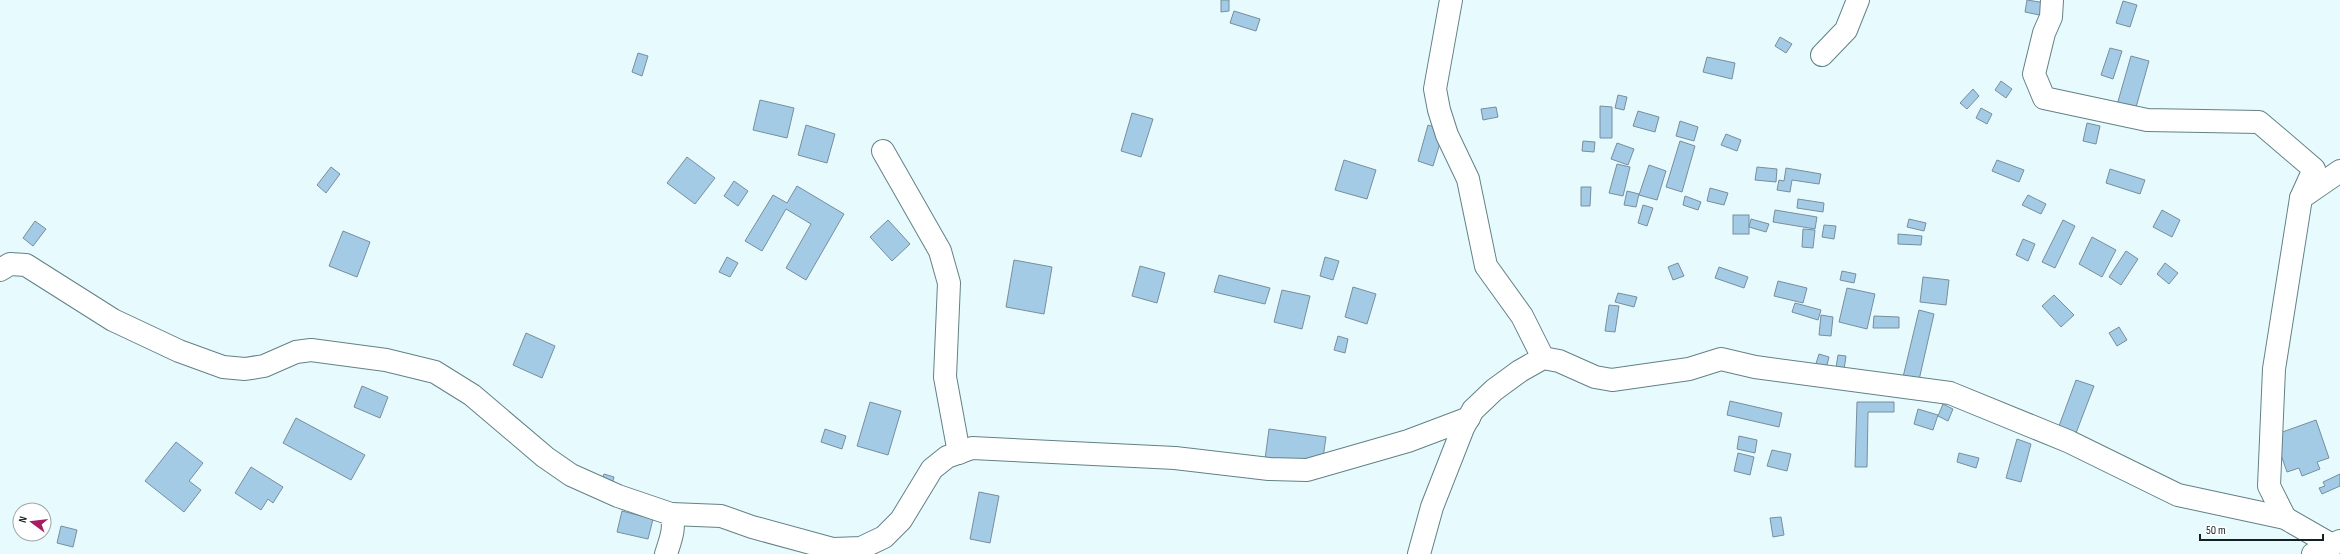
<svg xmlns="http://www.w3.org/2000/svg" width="2340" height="554" font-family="'Sofia Sans Condensed',sans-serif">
  <rect width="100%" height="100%" fill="#e7fbfe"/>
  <g fill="#a4cbe5" stroke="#778e9e">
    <path d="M1221,0H1229V11L1221,12Z"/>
    <path d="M2027,0L2052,4L2049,17L2025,12Z"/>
    <path d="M2123,1L2137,5L2130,27L2116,23Z"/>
    <path d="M1234,11L1260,19L1256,31L1230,23Z"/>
    <path d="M1780,37L1792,44L1786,53L1775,46Z"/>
    <path d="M2110,48L2122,51L2113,79L2101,75Z"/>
    <path d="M638,53L648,56L642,76L632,72Z"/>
    <path d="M2131,56L2149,61L2133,118L2115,112Z"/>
    <path d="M1707,57L1735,63L1732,79L1703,72Z"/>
    <path d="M2001,81L2012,89L2006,98L1995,90Z"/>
    <path d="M1973,89L1979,96L1967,109L1960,103Z"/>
    <path d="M1618,95L1627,97L1624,110L1615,108Z"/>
    <path d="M760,100L794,108L787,138L753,130Z"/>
    <path d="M1600,106L1612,107V138H1600Z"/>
    <path d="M1496,107L1498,117L1483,120L1481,109Z"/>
    <path d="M1981,108L1992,114L1987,124L1976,118Z"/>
    <path d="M1638,111L1659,117L1655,132L1633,126Z"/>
    <path d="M1132,113L1153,119L1141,157L1121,151Z"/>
    <path d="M1680,121L1698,127L1694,141L1676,136Z"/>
    <path d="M2087,123L2100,126L2096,144L2083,141Z"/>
    <path d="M806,125L835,134L827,163L798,155Z"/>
    <path d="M1428,125L1444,130L1433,166L1418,161Z"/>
    <path d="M1726,134L1741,140L1737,151L1721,145Z"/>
    <path d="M1583,141L1595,142L1594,152L1582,151Z"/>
    <path d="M1680,141L1695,146L1682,192L1666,187Z"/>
    <path d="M1617,143L1634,149L1628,165L1611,159Z"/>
    <path d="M687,157L715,178L695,204L667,183Z"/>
    <path d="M1344,160L1376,170L1367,199L1335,190Z"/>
    <path d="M1997,160L2024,170L2019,182L1992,171Z"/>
    <path d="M1617,164L1630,167L1623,196L1609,193Z"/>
    <path d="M1649,165L1666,171L1657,200L1639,195Z"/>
    <path d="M331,167L340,174L326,193L317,185Z"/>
    <path d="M1757,167L1777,169L1776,182L1755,180Z"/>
    <path d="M1786,168L1821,174L1819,184L1792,180L1790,192L1777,190L1779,180L1784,181Z"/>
    <path d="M2110,169L2145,180L2140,194L2106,183Z"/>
    <path d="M734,181L748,191L738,206L724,196Z"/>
    <path d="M797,186L844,214L806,280L786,268L811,224L786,209L762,251L745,241L773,195L787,203Z"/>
    <path d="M1581,187H1591L1590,206H1581Z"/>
    <path d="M1710,188L1728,193L1724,205L1707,201Z"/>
    <path d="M1627,191L1639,194L1636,207L1624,205Z"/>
    <path d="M2028,195L2046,204L2041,214L2022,205Z"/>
    <path d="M1685,196L1701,202L1698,210L1683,205Z"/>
    <path d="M1798,199L1824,203L1823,212L1797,208Z"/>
    <path d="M1643,205L1653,208L1647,226L1638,223Z"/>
    <path d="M1775,210L1817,217L1815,229L1773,222Z"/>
    <path d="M2162,210L2180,220L2172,237L2153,227Z"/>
    <rect x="1733" y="215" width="16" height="19"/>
    <path d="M1751,219L1769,224L1766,232L1749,227Z"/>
    <path d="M1909,219L1926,223L1924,231L1907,227Z"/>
    <path d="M888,220L910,244L892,261L870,237Z"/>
    <path d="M2063,220L2075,226L2055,268L2042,262Z"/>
    <path d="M35,221L46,229L33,246L23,238Z"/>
    <path d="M1824,225L1836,226L1834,239L1822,237Z"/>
    <path d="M1803,229L1815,230L1813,248L1802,247Z"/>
    <path d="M343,231L370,242L357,277L329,266Z"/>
    <path d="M1898,234L1922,236L1921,245L1898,244Z"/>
    <path d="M2092,237L2116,250L2102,277L2079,264Z"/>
    <path d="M2023,239L2035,244L2028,261L2016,255Z"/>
    <path d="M2126,251L2138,259L2121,285L2109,277Z"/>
    <path d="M727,257L738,263L730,277L719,272Z"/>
    <path d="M1325,257L1339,261L1333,280L1320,276Z"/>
    <path d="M1014,260L1052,267L1044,314L1006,307Z"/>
    <path d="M1678,263L1684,276L1673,280L1668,267Z"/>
    <path d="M2165,263L2178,273L2169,284L2157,274Z"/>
    <path d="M1140,266L1165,273L1157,303L1132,296Z"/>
    <path d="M1719,267L1748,277L1744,288L1715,278Z"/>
    <path d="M1842,271L1856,274L1854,283L1840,280Z"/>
    <path d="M1219,275L1270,288L1265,304L1214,292Z"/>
    <path d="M1923,277L1949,280L1946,305L1920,302Z"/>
    <path d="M1778,281L1807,288L1803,303L1774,296Z"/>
    <path d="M1353,287L1376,294L1367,324L1345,317Z"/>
    <path d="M1847,288L1875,294L1867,329L1839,322Z"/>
    <path d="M1282,290L1310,296L1302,329L1274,322Z"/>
    <path d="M1618,293L1637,297L1634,307L1615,302Z"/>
    <path d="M2054,295L2074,315L2061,327L2042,306Z"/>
    <path d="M1795,303L1821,310L1818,320L1792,312Z"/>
    <path d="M1609,305L1619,306L1615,332L1605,331Z"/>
    <path d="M1919,310L1934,314L1919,380L1903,377Z"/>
    <path d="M1821,315L1833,317L1831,336L1819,335Z"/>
    <path d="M1874,316L1899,317V328H1873Z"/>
    <path d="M2119,327L2127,340L2117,346L2109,333Z"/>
    <path d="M526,333L555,346L542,378L513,365Z"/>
    <path d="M1338,336L1348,339L1345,353L1334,350Z"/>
    <path d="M1819,354L1829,357L1825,373L1814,370Z"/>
    <path d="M1838,355L1846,356L1844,370L1836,368Z"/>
    <path d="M2076,380L2094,386L2076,433L2059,426Z"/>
    <path d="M362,386L388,397L380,418L354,407Z"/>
    <path d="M1730,401L1782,413L1779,427L1727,415Z"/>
    <path d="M870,402L901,411L888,455L857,446Z"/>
    <path d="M1857,402H1894V412H1868L1867,467H1855Z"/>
    <path d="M1943,404L1953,409L1948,421L1938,416Z"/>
    <path d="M1918,409L1938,415L1933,430L1914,424Z"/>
    <path d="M296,418L365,455L351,480L283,443Z"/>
    <path d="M2316,420L2329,458L2317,462L2320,469L2302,476L2299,468L2287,472L2274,435Z"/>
    <path d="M825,429L846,436L842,449L821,442Z"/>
    <path d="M1269,429L1326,437L1322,465L1264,467Z"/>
    <path d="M1739,436L1757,440L1755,453L1737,449Z"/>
    <path d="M2017,439L2031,444L2021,482L2006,478Z"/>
    <path d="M176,442L203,463L189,481L201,490L184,512L145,481Z"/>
    <path d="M1772,450L1791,454L1787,471L1767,466Z"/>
    <path d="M1738,453L1754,457L1750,475L1734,471Z"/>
    <path d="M1959,453L1979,458L1976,468L1957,462Z"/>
    <path d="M251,467L283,487L273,503L268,499L261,510L235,493Z"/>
    <path d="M604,474L614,477L611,488L600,484Z"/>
    <path d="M2340,474V486L2322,494L2319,488L2325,486L2323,482Z"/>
    <path d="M979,492L999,496L990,543L970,539Z"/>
    <path d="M622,511L653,519L648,539L617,532Z"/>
    <path d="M1781,517L1784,535L1773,537L1770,518Z"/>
    <path d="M61,526L77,530L73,547L57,543Z"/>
  </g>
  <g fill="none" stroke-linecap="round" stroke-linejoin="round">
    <g stroke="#638186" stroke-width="24">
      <g id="minor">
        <path d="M1451,0L1435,89L1439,110L1447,135L1468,179L1486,266L1522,316L1543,358"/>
        <path d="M2052,0L2051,17L2044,33L2034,74L2044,98L2147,120L2259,122L2314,169L2301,198"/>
        <path d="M1822,55L1846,30L1858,0"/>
        <path d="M883,151L940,251L949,283L945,377L959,453"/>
        <path d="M0,270L10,264L26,265L113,320L179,351L223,367L245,369L264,366L296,352L311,350L386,360L435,372L472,395L545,457L571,475L618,496L671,514C676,528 670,541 666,554"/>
        <path d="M671,514L721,516L752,527L833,549L861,548L884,537L901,520L932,469L947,457L972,448L1175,458L1269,469L1307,470L1408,441L1469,418"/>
        <path d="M2285,518L2269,486L2274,369L2301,198L2340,171"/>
        <path d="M1419,554L1432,507L1463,428L1473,410L1494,390L1520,371L1543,358L1559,361L1595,377L1612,380L1689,369L1721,359L1755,367L1950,393L2070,442L2178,495L2285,518L2332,545"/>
      </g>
    </g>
    <g stroke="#638186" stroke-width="24">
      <path id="major" d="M2313,554L2340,541"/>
    </g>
    <use href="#minor" stroke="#fff" stroke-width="22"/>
    <use href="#major" stroke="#fff" stroke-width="22"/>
  </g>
  <g transform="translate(32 522) rotate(285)"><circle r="19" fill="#ffffff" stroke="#a1a6a7"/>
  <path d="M0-3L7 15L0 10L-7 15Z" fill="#a81d60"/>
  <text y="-6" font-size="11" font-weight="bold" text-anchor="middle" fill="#142123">N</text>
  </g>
  <path d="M2200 534v6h123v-6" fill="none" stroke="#142123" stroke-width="2"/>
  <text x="2206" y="534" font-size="12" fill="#142123" stroke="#ffffff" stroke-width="3" paint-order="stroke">50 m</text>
</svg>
